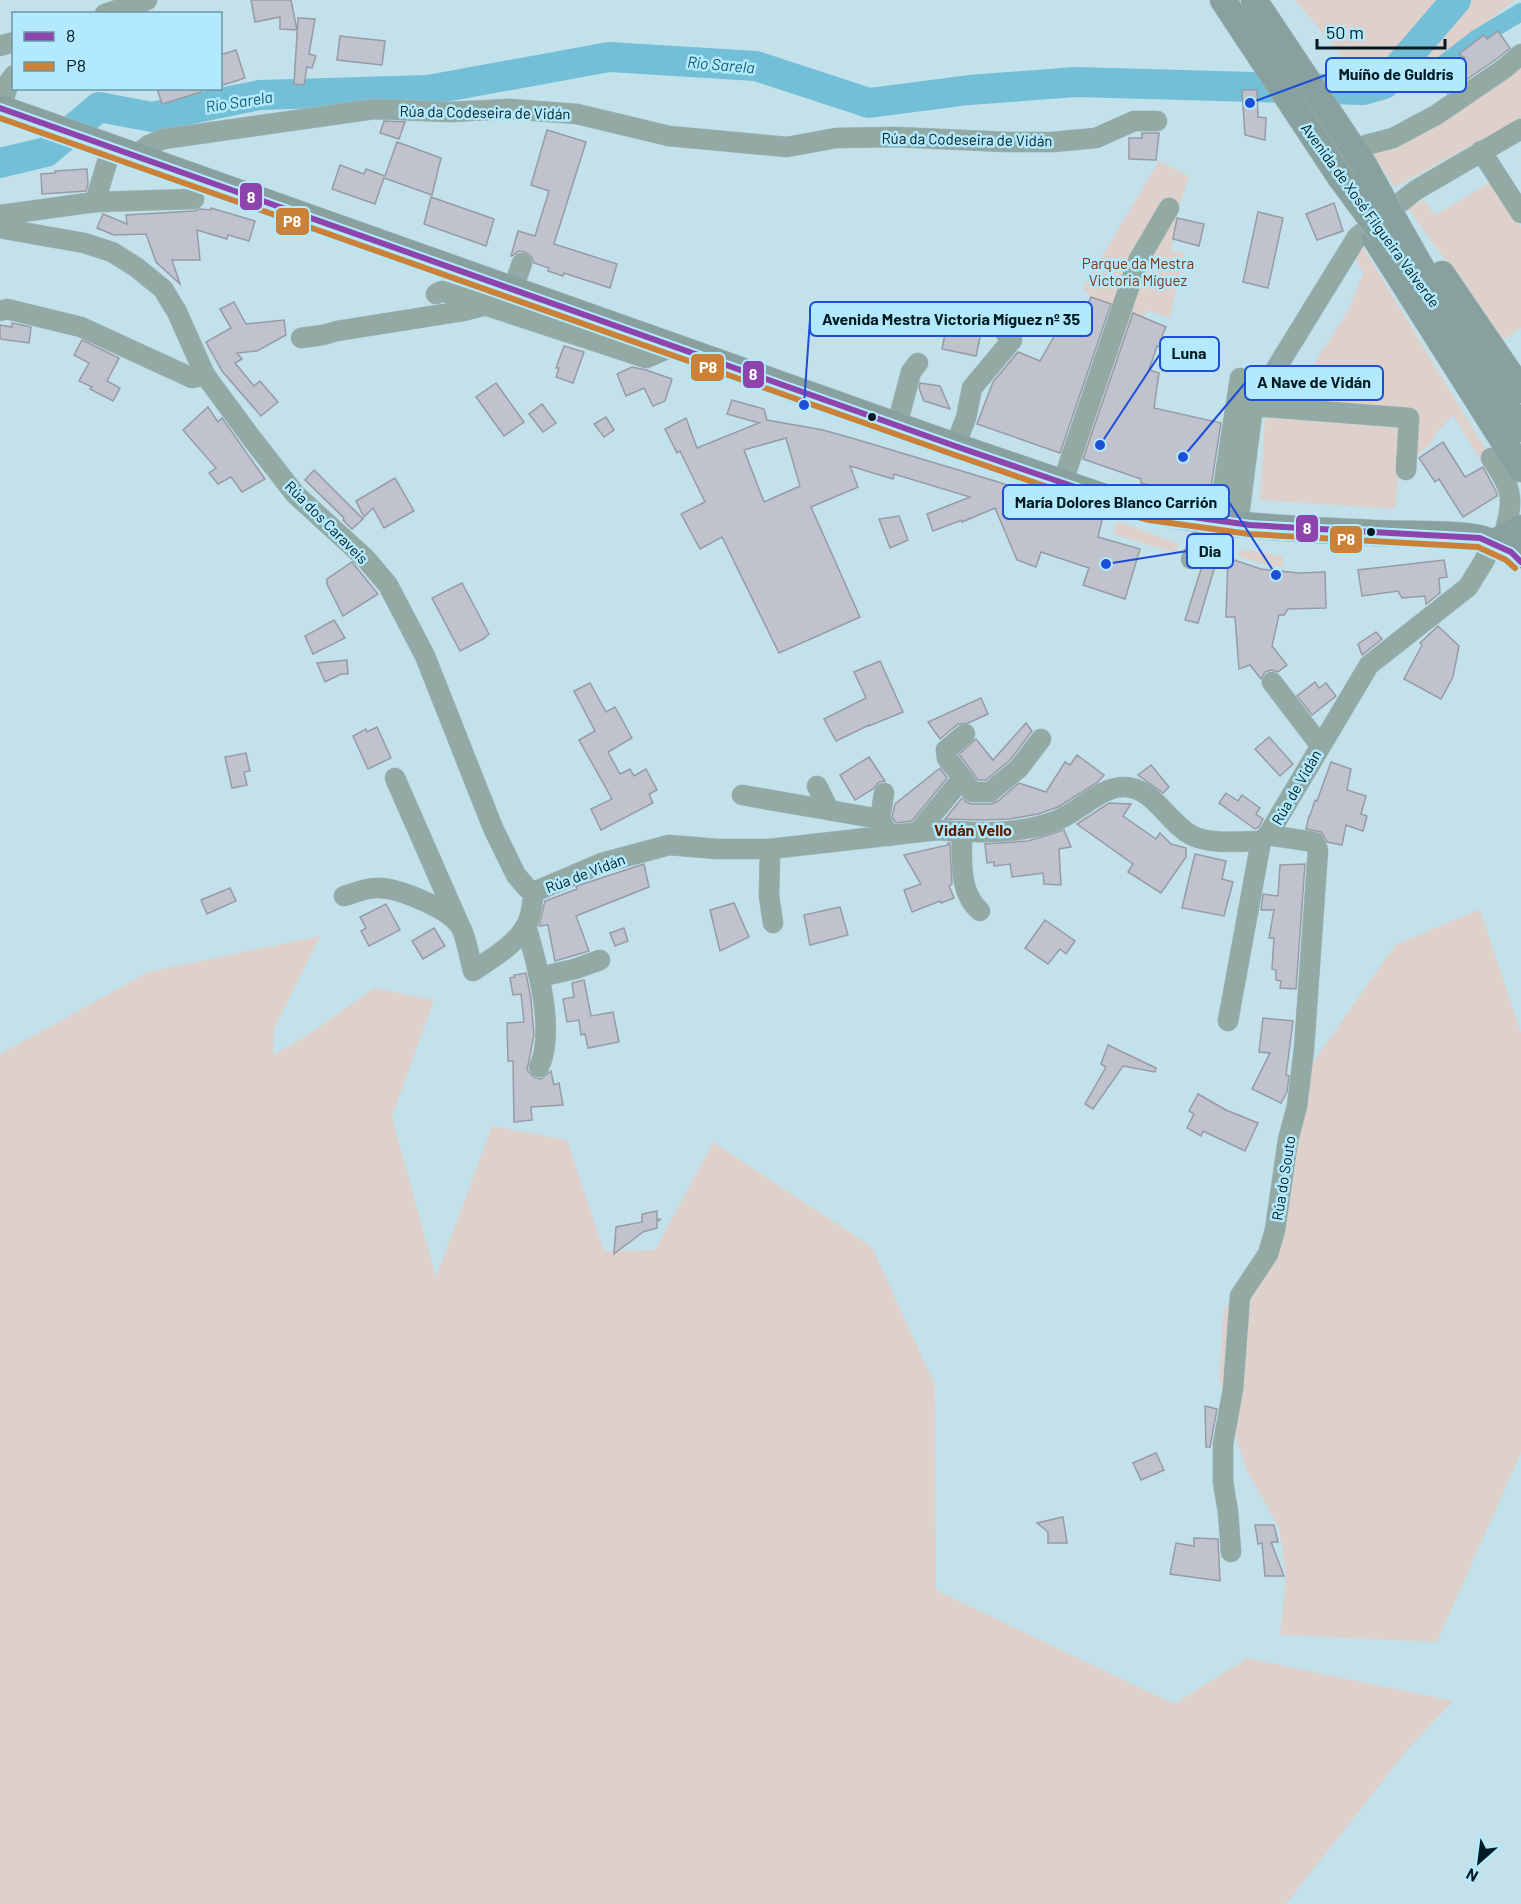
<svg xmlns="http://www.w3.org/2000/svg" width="1521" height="1904" font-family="Barlow,sans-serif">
  <rect width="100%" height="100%" fill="#c3e1eb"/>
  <g fill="#ded0cb">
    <path d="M1295,0H1515L1381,103Z"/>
    <path d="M1521,58V118L1395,187L1369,149Z"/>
    <path d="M1159,161L1189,176L1176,217L1171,251L1184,253L1170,318L1146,310L1144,317L1139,315L1100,417L1087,460L1064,454L1116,306L1091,297L1083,288Z"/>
    <path d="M1492,181L1521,227V328L1503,340L1408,208L1424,200L1435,215Z"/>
    <path d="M1362,246L1491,458L1483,464L1453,415L1436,433L1430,445L1413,458L1417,414L1288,403L1348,311L1363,273L1356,260Z"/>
    <path d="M1265,417L1404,428L1395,509L1260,500Z"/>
    <path d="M1117,521L1179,544L1175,553L1113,534Z"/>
    <path d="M1239,549L1283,556V566H1270L1239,557Z"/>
    <path d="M1480,909L1521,1033V1453L1437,1642L1280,1635L1286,1574L1279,1528L1246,1469L1219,1378L1224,1309L1278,1249L1309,1068L1395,945Z"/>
    <path d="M320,936L274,1029L273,1055L308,1035L374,988L434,1000L392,1117L436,1277L492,1126L567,1140L604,1251L655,1250L713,1142L872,1247L935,1385L936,1590L1174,1704L1247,1658L1453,1701L1408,1749L1286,1904H0V1054L148,972Z"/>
  </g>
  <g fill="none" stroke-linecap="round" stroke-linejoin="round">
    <path stroke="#72bfd7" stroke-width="18" d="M1384,84L1427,77L1476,39L1521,12"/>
    <path stroke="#72bfd7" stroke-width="30" d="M0,163L46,152L99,107L152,117L260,95L428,90L609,57L756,66L869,103L969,90L1076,82L1363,90L1384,84L1456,0"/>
  </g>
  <g fill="#c0c3ce" stroke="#969ba5" stroke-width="1.5" fill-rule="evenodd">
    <path d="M251,0H291L297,30L280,29V17L255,22Z"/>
    <path d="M298,18L315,19L309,54L316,56L312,68L307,67L304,85L294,84Z"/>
    <path d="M1498,31L1510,48L1498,58L1447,93L1440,83L1445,80L1442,76L1465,58L1459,54L1484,35L1487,39Z"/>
    <path d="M340,36L385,41L382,65L337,60Z"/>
    <path d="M236,50L245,78L220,86V55Z"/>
    <path d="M157,88H201V92L162,104Z"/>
    <path d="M1242,90H1257L1258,117L1266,118L1265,140L1245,135Z"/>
    <path d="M384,121L405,122L399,139L380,133Z"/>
    <path d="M547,130L586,142L554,244L617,264L610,288L564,273L563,276L548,271L549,268L534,263L531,256L525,252L519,251L512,256H511L518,231L535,236L549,191L531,185Z"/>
    <path d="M1142,133H1159L1156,160L1129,159V138H1142Z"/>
    <path d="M397,142L441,158L432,195L384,178L375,204L332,189L340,165L364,174L366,169L385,176Z"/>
    <path d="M87,169L88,184L86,191L42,194L41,174L55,173V171Z"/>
    <path d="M431,197L494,219L486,246L424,224Z"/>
    <path d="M1334,203L1343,231L1317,240L1306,214Z"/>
    <path d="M211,208L255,221L249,241L228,235L227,239L197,230L200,260H172L180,284L156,262L146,234L114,235L97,228L103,214L127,224L126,215L194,211L200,209L211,210Z"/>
    <path d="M1258,212L1283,218L1268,288L1243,282Z"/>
    <path d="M1177,218L1204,224L1199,246L1173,239Z"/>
    <path d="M1091,297L1111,304L1060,453L977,424L993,382L1018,352L1040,361L1060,326L1073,310L1084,313Z"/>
    <path d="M234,302L246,324L284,320L286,335L257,351L237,353L242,359L235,363L254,386L260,381L278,402L261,416L222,371L206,342L231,328L220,309Z"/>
    <path d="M1133,313L1166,327L1162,336L1184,351L1183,353L1157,346L1149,370L1159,373L1154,408L1221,423L1209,499L1141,483V479L1083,459Z"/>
    <path d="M12,323L31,327L29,343L0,339V325L12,327Z"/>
    <path d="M947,324L981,333L976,356L942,349Z"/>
    <path d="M82,340L119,358L107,381L120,388L113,401L90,389L92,387L79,381L89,363L74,355Z"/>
    <path d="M564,346L584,352L573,383L556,377L559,368H556Z"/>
    <path d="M632,367L646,370L672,379L665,401L653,406L644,388L626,396L617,374Z"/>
    <path d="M496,383L524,422L504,436L476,397Z"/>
    <path d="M920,383L940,386L950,409L924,401L919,388Z"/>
    <path d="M732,400L764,409L767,420L823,430L855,439L995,481L1103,516L1098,537L1140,549L1125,599L1083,585L1089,568L1041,552L1036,567L1017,560L995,508L962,522V520L933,531L927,514L970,497L894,474L893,479L850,466L858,487L811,507L860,617L779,653L722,537L700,549L681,514L705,502L680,451L677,453L665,429L686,418L697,448L759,423L727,414ZM786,438L800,486L764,502L744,450Z"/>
    <path d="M542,404L556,423L543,432L529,414Z"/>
    <path d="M208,407L218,422L222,418L265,479L242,492L231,477L218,484L209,473L216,468L183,430Z"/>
    <path d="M606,417L614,430L604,437L594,424Z"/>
    <path d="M1443,442L1465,477L1483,467L1496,491L1497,496L1463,517L1439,479L1435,482L1419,458Z"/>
    <path d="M314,470L363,519L352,529L343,520L344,518L305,480Z"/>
    <path d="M395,478L414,511L384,528L373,508L364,517L356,501Z"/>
    <path d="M899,516L908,540L890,548L879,519Z"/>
    <path d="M1228,558L1261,569L1299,573L1325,572L1326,608L1288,609L1284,615H1279L1272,646L1287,665L1278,672L1271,670L1265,672L1261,679L1250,665L1239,669L1235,617H1226Z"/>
    <path d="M1444,560L1447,577L1439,578L1440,593L1426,604L1425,596L1402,598L1398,591L1362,596L1358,570Z"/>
    <path d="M352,562L378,594L343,616L327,584V579Z"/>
    <path d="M1203,563L1215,566L1198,623L1185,620Z"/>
    <path d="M462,583L489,634L485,637V638L460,651L432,598Z"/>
    <path d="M334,620L345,638L313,654L305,636Z"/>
    <path d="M1438,626L1459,646L1453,677L1441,699L1404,679L1422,645L1420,643Z"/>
    <path d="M1376,632L1382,639L1362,655L1358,644Z"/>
    <path d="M347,660L348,674H341L325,682L317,663Z"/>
    <path d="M880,661L903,712L869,726V725L836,741L824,719L866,698L854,672Z"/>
    <path d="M1315,682L1319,688L1326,683L1336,696L1312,715L1297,696Z"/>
    <path d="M590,683L606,712L615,707L632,738L608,752L620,774L630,769L634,776L646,769L657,790L649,794L653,803L601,830L591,809L612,799L579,740L595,731L574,691Z"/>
    <path d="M981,698L988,714L968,723L958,724L940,739L928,722Z"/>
    <path d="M1026,723L1032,731L1010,760L986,780H978L959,754L976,739L993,760Z"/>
    <path d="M377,727L391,758L368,769L353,736L366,729L367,732Z"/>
    <path d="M1269,737L1293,764L1280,776L1255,749Z"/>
    <path d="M246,753L250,771L244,772L247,785L232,788L225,757Z"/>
    <path d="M1077,755L1104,775L1098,782L1058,807L1038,814L1010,819L982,820L945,819L962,798L966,802L971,804H991L998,801L1019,783L1046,792L1065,762L1070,765Z"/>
    <path d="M869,757L885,781L879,782L873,789L855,800L840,775Z"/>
    <path d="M1331,762L1351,769L1347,790L1366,796L1361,814L1367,816L1363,831L1346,825L1342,845L1327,842L1321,832L1306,829L1309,816H1310L1315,800L1317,801Z"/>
    <path d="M1151,765L1169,787L1163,793L1138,775Z"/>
    <path d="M940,768L947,778L912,821L896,823L892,817L895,804Z"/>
    <path d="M1226,793L1238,801L1242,795L1260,808L1256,814L1263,819L1259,827L1255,829L1219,803Z"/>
    <path d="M1109,803L1131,804L1123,816L1156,839L1160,833L1171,844L1186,848V857L1161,893L1128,872L1133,864L1077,824Z"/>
    <path d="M1064,830L1071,847L1059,849L1061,885L1044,884L1043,873L1012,877L1010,864L994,866V862L987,863L985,844L1028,841Z"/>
    <path d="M948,843H950L952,884L949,886L954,898L941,903L940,901L912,912L904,890L921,884L904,855L948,845Z"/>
    <path d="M1195,854L1226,861L1222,879L1233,882L1224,916L1182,908Z"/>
    <path d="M644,864L649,887L576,916L589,951L555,961L548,925L539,926L545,901L577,889L576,887L580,885Z"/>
    <path d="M1305,864L1296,989L1280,988L1281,981L1276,980V970L1272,969L1274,938H1269L1274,910H1261L1263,894L1278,896L1280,865Z"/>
    <path d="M230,888L236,901L207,914L201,900Z"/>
    <path d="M734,903L749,937L720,951L710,910Z"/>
    <path d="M386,904L400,930L369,946L361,931L366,928L360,917Z"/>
    <path d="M840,907L848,935L810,945L804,915Z"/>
    <path d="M1045,920L1075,941L1066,954L1060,949L1048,964L1025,948Z"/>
    <path d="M434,928L445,946L423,959L412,941Z"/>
    <path d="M624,928L628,941L615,946L610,933Z"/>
    <path d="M526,973L531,999L534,1035L527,1070L535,1078L541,1079L551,1071L554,1085L559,1083L563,1105L531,1107L532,1120L514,1122L513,1061H508L507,1023L524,1022L521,994L513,995L510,978L515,977L514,975Z"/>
    <path d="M584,980L591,1016L613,1012L619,1042L588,1048L585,1034L581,1035L579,1020L567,1022L563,999L574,997L572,983Z"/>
    <path d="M1263,1018L1293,1021L1286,1075L1289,1076L1287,1092L1281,1103L1252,1089L1270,1053L1259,1052Z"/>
    <path d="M1108,1045L1156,1068L1155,1072L1123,1066L1093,1109L1085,1104L1106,1067L1101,1064Z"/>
    <path d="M1198,1094L1226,1110L1258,1123L1245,1151L1203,1131L1201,1136L1187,1128L1194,1114L1189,1111Z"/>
    <path d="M657,1211V1220L661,1219L657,1222V1228L643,1232L614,1254L616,1227L642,1222V1214Z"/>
    <path d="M1205,1406L1217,1409L1210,1447H1206Z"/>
    <path d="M1156,1453L1164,1470L1141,1480L1133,1463Z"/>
    <path d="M1063,1517L1067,1543H1048V1532L1037,1523Z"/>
    <path d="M1255,1525H1274L1278,1542H1271L1284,1576H1265L1262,1543L1258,1544Z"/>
    <path d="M1194,1538L1218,1539L1220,1581L1170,1574L1176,1543L1194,1546Z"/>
  </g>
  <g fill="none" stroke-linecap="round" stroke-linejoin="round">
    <g stroke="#a3bcc4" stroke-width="21">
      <g id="minor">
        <path d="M105,14L147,0"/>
        <path d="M0,46L14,42"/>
        <path d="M1,108L9,82L14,75"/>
        <path d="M1366,145L1393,138L1436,115L1505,68L1521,54"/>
        <path d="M1481,151L1521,213"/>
        <path d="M136,155L149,145L163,139L374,109L449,112L509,109L577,114L669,136L787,147L836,138L896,137L1007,142H1052L1096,138L1134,121H1157"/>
        <path d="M95,202L112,146"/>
        <path d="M0,215L95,202L194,199"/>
        <path d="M0,228L84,243L112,252L136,267L163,289L177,312L205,375L253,440L295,494L366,559L388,585L425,656L493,828L516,875L527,888L534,892"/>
        <path d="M513,289L522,263"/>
        <path d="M436,294L442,291L646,358L674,346"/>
        <path d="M0,311L7,309L81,327L192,378L205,375"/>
        <path d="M301,338L323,335L337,331L463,311L486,305"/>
        <path d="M1253,406L1409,418L1406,470"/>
        <path d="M897,425L911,372L918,363"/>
        <path d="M955,446L966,418L972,388L1012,340L1005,332L1007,323"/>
        <path d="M1491,458C1514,491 1514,499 1503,538"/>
        <path d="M1062,484L1138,261L1169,208"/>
        <path d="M1218,521L1240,378"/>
        <path d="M1238,524L1253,406L1357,237L1416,190L1521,129"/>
        <path d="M1191,559L1203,535L1205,520"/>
        <path d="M1272,682L1320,745"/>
        <path d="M395,778L459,924"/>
        <path d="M964,780L947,758L946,750L965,734"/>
        <path d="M817,786L829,810"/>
        <path d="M742,795L880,819L889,836"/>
        <path d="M880,819L884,793"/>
        <path d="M918,832L955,787L964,780L972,792H990L1019,768L1041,739"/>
        <path d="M962,832C962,858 958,892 980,911"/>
        <path d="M770,849L769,896L773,923"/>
        <path d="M534,892L602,863L669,845L717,849H770L937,830C976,833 1018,835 1055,821C1077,814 1101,786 1124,787C1154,787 1168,824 1193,836C1213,845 1240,841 1261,841L1268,835L1369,665L1468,587L1484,561L1493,543"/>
        <path d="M344,896C354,893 366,888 376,888C397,887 448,908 460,926C466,935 470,960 473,971C491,959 517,944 527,924C532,914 532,903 534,892"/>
        <path d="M526,926C537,963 556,1032 539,1067"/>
        <path d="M539,977L575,969L600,960"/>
        <path d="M1228,1021L1261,841"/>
        <path d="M1231,1552L1228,1512L1223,1482V1444L1233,1389L1240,1296L1268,1254L1275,1230L1288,1140L1297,1106L1304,1049L1318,850L1314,842L1268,835"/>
      </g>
    </g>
    <g stroke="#a3bcc4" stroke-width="27">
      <g id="major">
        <path d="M1223,0L1340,177"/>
        <path d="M1254,0L1364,165"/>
        <path d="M0,108L955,446L1125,504C1206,526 1291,529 1374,533C1406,535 1448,532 1479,538C1494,541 1507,550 1521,555"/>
        <path d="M1396,223L1462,339L1521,429"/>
        <path d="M1375,238L1521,469"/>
        <path d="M1442,274L1521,390"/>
        <path d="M1493,543L1521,528"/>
      </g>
    </g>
    <use href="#minor" stroke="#92a9a4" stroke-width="20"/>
    <use href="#major" stroke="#88a19f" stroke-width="26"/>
    <g stroke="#a3bcc4" stroke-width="27" stroke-linecap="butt">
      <g id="major-bridge">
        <path d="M1364,165L1396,223"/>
        <path d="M1340,177L1382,234"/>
      </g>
    </g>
    <use href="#major-bridge" stroke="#88a19f" stroke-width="26"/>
    <g stroke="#b2e9fc" stroke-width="10">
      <path id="bus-1" d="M0,108L955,446L1125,504L1150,511L1250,525L1480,538L1511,552L1521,562"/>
    </g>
    <g stroke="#b2e9fc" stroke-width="10">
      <path id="bus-2" d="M0,118L952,454L1123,513L1149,520L1249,534L1478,547L1506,560L1515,568"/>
    </g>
    <use href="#bus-1" stroke="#8e44ad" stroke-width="6"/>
    <use href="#bus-2" stroke="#cb8138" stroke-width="6"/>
  </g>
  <g fill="#001b23" stroke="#b2e9fc" stroke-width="2">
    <circle cx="872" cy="417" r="5"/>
    <circle cx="1371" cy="532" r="5"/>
  </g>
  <g text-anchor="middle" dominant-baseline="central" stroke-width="5" stroke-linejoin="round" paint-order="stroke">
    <g font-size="15" fill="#001b23" stroke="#b2e9fc">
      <text transform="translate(485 112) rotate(1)">Rúa da Codeseira de Vidán</text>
      <text transform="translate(967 139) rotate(1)">Rúa da Codeseira de Vidán</text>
      <text transform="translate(1371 215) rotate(54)">Avenida de Xosé Filgueira Valverde</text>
      <text transform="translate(327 522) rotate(45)">Rúa dos Caraveis</text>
      <text transform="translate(1296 787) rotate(-60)">Rúa de Vidán</text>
      <text transform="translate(585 873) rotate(-21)">Rúa de Vidán</text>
      <text transform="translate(1283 1178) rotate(-81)">Rúa do Souto</text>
    </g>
    <g font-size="15" fill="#833413" stroke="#b2e9fc">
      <text x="1138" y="263">Parque da Mestra<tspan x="1138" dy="17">Victoria Míguez</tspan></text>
    </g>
    <g font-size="16" font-style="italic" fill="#106075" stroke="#b2e9fc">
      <text transform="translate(721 64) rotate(5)">Río Sarela</text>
      <text transform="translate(239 101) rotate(-9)">Río Sarela</text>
    </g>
    <g font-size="16" font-weight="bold" fill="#5c1d00" stroke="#b2e9fc">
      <text x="973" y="829">Vidán Vello</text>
    </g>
  </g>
  <path fill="none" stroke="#1d4ed8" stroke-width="2" d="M1250 103L1326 75M804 405L810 319M1100 445L1160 354M1183 457L1245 383M1276 575L1229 502M1106 564L1187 551"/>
  <g fill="#1d4ed8" stroke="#b2e9fc" stroke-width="2">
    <circle cx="1250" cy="103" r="6"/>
    <circle cx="804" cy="405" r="6"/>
    <circle cx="1100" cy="445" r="6"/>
    <circle cx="1183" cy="457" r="6"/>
    <circle cx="1276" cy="575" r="6"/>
    <circle cx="1106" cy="564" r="6"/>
  </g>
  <g fill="#b2e9fc" stroke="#1d4ed8" stroke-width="2">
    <rect x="1326" y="58" width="140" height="34" rx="6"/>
    <rect x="810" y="302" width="282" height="34" rx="6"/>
    <rect x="1160" y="337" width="59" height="34" rx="6"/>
    <rect x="1245" y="366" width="138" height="34" rx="6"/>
    <rect x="1003" y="485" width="226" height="34" rx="6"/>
    <rect x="1187" y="534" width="46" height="34" rx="6"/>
  </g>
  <g font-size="16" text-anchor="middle" font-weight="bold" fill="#001b23">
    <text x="1396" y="80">Muíño de Guldrís</text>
    <text x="951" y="325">Avenida Mestra Victoria Míguez nº 35</text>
    <text x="1189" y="359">Luna</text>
    <text x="1314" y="388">A Nave de Vidán</text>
    <text x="1116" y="508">María Dolores Blanco Carrión</text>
    <text x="1210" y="557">Dia</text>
  </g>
  <g stroke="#b2e9fc" stroke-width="2">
    <rect x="239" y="182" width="24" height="29" rx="6" fill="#8e44ad"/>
    <rect x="275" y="207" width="35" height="29" rx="6" fill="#cb8138"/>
    <rect x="690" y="353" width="35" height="29" rx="6" fill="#cb8138"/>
    <rect x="742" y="360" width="23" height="29" rx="6" fill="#8e44ad"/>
    <rect x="1295" y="514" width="24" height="29" rx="6" fill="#8e44ad"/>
    <rect x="1329" y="525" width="34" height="29" rx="6" fill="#cb8138"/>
  </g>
  <g font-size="16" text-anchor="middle" font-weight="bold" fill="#fff">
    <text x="251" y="203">8</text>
    <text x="292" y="227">P8</text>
    <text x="708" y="373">P8</text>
    <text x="753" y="380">8</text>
    <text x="1307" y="534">8</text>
    <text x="1346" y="545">P8</text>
  </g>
  <rect x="12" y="12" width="210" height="78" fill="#b2e9fc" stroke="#6b97a5" stroke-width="1.5"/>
  <rect x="24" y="32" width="30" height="9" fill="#8e44ad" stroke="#6b97a5" stroke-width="1.5"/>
  <text x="66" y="42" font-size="18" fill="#001b23">8</text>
  <rect x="24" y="62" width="30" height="9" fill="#cb8138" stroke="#6b97a5" stroke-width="1.5"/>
  <text x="66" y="72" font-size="18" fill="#001b23">P8</text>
  <g transform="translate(1479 1862) rotate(208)" stroke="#b2e9fc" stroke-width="4.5" paint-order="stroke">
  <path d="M0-4.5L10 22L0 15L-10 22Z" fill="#001b23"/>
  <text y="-9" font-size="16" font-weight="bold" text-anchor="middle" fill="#001b23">N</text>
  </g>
  <path d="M1317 39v9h128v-9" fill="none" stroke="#001b23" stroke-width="3"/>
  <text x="1326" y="39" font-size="18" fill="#001b23" stroke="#b2e9fc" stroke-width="4.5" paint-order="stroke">50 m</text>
</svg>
